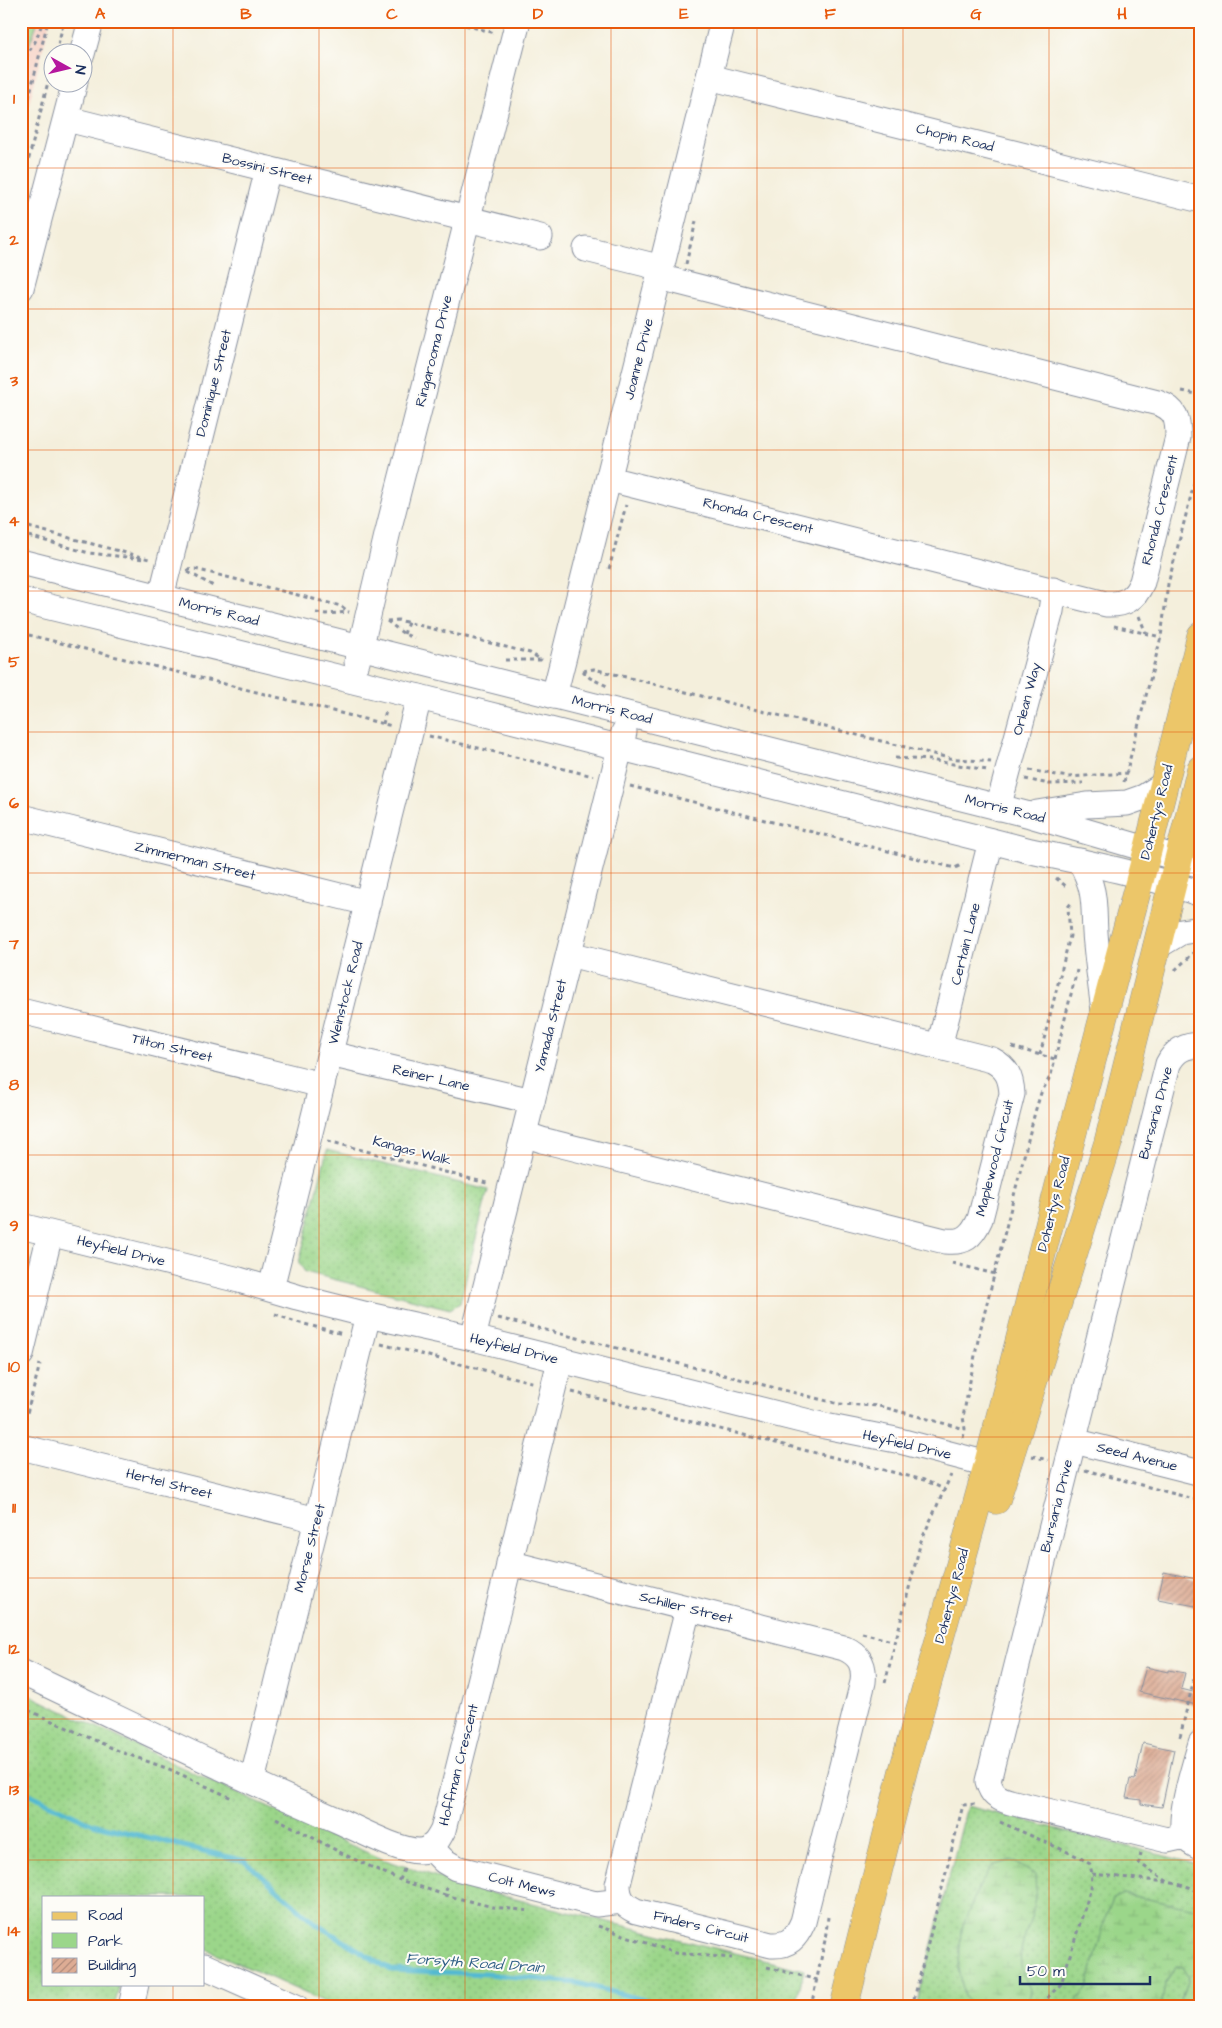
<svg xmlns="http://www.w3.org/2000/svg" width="1222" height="2028" font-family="'Architects Daughter',sans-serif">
  <defs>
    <pattern id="green-dots" width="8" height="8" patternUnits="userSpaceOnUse" patternTransform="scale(1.25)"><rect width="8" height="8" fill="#9bd68a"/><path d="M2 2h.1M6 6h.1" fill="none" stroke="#85b87a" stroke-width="1.8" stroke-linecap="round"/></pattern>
    <pattern id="wetland-marsh" width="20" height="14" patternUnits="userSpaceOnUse" patternTransform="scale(1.25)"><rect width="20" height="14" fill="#9bd68a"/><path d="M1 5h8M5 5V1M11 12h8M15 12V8" fill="none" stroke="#85b87a"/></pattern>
    <pattern id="building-hatch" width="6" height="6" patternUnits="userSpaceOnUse" patternTransform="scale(1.25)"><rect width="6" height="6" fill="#ddac94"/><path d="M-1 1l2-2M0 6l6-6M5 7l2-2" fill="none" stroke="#b28c7c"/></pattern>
  </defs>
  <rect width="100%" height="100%" fill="#fdfcf7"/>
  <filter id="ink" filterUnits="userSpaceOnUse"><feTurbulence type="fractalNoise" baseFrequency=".02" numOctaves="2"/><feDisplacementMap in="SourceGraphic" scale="10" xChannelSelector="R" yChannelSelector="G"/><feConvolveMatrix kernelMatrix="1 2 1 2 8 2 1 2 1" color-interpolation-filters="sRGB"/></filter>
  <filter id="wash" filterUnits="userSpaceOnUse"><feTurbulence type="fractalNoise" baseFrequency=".0096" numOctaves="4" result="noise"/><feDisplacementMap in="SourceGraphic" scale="20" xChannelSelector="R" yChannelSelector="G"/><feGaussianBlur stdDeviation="1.12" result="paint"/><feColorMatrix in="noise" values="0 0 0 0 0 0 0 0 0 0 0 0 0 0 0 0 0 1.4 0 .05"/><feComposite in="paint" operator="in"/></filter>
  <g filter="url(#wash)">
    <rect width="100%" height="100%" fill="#f4efdc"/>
    <path fill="#f6d2c5" d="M21,21H50L21,136Z"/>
    <g fill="url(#green-dots)" stroke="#5b8274">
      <path d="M327,1150L488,1190L460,1303L450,1309L305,1272L299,1263Z"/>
      <path d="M21,1250L24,1251L30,1261L21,1297Z"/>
      <path d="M21,1691L206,1779L379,1858L471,1888L804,1970L795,2007H336L204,1948V1897H44V1984H120L114,2007H21Z"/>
      <path d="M967,1806L1201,1865V2007H916Z"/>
    </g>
    <g fill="url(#wetland-marsh)" stroke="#5b8274">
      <path d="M1011,1860L1035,1875C1035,1881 1036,1888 1036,1895C1033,1930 1006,1954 1031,1990L1028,2007H973L964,1997L959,1967L961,1930L979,1887L992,1866Z"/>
      <path d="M1124,1894L1201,1910V2007H1179L1188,1977L1182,1967L1175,1966L1165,1985L1161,2007H1071L1087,1989L1106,1916L1113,1899Z"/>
    </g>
    <path fill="#9bd68a" stroke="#5b8274" d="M21,21H38L29,46L21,56Z"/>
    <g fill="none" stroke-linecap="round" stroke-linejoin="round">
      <path stroke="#53b9d1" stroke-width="5" d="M21,1790L93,1824L245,1861L316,1924L391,1970L487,1974L577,1983L672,2007"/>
    </g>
    <g id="blocks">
      <g fill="url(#building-hatch)">
        <path d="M1164,1572L1201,1580V1607L1158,1599Z"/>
        <path d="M1146,1667L1168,1672V1670L1185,1673L1181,1689L1201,1694V1706L1139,1692Z"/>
        <path d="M1143,1743L1174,1750L1162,1807L1141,1804V1800L1126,1798L1130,1779L1135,1780Z"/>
      </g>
    </g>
  </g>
  <g filter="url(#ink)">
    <use href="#blocks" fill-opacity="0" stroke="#888f9d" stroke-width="1"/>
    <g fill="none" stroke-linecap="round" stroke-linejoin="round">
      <g stroke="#888f9d" stroke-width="27">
        <g id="minor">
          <path d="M82,54L91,21"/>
          <path d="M709,77L1201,200"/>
          <path d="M67,119L540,237"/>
          <path d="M586,249L662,268"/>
          <path d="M21,288L75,82"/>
          <path d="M609,479L1106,604C1125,605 1135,599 1142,582L1178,437C1178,419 1176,409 1158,403L659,277"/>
          <path d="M21,562L1030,815L1201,865"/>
          <path d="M161,597L268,169"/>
          <path d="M21,600L419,697L1031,851C1088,863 1146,875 1201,894"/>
          <path d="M357,662L388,531L518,21"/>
          <path d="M554,696L723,21"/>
          <path d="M998,808L1051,611L1054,590"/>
          <path d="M1037,813L1087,805L1127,803L1144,797L1163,785"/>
          <path d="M21,817L368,903"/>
          <path d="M1080,861C1099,895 1092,909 1096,944C1098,966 1101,988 1104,1010"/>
          <path d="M1156,947L1181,932L1201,929"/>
          <path d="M21,1011L322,1085"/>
          <path d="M939,1047L991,841"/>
          <path d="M330,1054L532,1101"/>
          <path d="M524,1134L542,1140L945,1241C965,1243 972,1237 980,1219L1012,1094C1011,1077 1007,1068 992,1060L569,954"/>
          <path d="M21,1226L239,1280L297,1297L368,1315L473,1338L825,1426L896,1440L988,1464"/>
          <path d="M271,1288L419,697"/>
          <path d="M473,1338L624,732"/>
          <path d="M21,1354L50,1234"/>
          <path d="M1074,1441L1201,1473"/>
          <path d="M21,1447L317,1520"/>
          <path d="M509,1563L844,1648C860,1655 865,1665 863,1682L803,1922C796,1938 789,1946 771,1945L636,1911C623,1905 618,1898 618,1884L688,1609"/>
          <path d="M21,1672C126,1722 231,1774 337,1820C358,1829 398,1851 419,1851C432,1851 438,1840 443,1830L560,1361"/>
          <path d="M1201,1743C1196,1761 1176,1822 1185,1837C1189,1842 1195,1845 1201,1848"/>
          <path d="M252,1781L368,1315"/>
          <path d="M1185,1836L1167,1840L1010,1802C997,1798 992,1795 988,1781L1168,1064C1175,1050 1185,1045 1201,1045"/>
          <path d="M430,1847L444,1861L456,1868L596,1904L622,1901"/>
          <path d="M204,1966L296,2007"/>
          <path d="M131,2007L136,1984"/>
        </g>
      </g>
      <g stroke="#888f9d" stroke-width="29">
        <g id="major">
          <path d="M996,1500L1108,1143L1201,769"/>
          <path d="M844,2007L903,1771L988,1464L1071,1139L1148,849L1201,636"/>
        </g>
      </g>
      <g stroke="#888f9d" stroke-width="3" stroke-dasharray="4 4" stroke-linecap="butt">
        <path d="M450,21L495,33"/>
        <path d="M745,28L747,21"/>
        <path d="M56,52L64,21"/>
        <path d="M21,64L35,42L43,21"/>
        <path d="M21,129L48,21"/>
        <path d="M21,190L52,66"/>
        <path d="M686,264L696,221"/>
        <path d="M1182,391L1201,395"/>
        <path d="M21,525L149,559"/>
        <path d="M21,534L89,553L144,559"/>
        <path d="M609,569L626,505"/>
        <path d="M187,570L195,569L341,606L349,612"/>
        <path d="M188,572L215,587"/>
        <path d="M316,613L326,614L349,612"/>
        <path d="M1139,616L1146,633"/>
        <path d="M387,621L398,620L530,653L542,660"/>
        <path d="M387,621L404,634L414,638"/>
        <path d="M1114,626L1161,637"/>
        <path d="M21,633L392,726"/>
        <path d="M404,634L408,622"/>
        <path d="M505,660H541"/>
        <path d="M583,671L590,678L607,686"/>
        <path d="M583,671L594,669L949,758L991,762"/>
        <path d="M383,724L386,710"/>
        <path d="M429,736L593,776"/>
        <path d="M895,758L930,760L987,770"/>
        <path d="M1029,770L1068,777L1127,773"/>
        <path d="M1025,779L1049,784L1083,783"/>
        <path d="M1124,782L1161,637L1168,584L1201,457"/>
        <path d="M630,786L955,868L963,864"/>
        <path d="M1056,878L1067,887"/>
        <path d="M1175,970L1196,951"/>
        <path d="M1012,1047L1055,1059"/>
        <path d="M1040,1055L1070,936L1068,907L1072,902"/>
        <path d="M328,1141L490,1184"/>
        <path d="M952,1263L995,1274"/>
        <path d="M275,1314L293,1321L343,1334"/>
        <path d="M498,1318L839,1404L879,1406L965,1429"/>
        <path d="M381,1344L535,1383"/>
        <path d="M572,1392L924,1480L944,1489"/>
        <path d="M23,1428L40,1364"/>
        <path d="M963,1438L965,1429L963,1417L979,1335L1035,1112L1041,1093L1051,1075L1077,970"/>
        <path d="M1032,1456L1048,1460"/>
        <path d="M1085,1470L1201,1501"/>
        <path d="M862,1633L896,1642"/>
        <path d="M885,1683L921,1541L951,1475"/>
        <path d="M21,1707L121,1752L169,1769L234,1799"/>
        <path d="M1180,1737L1201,1650"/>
        <path d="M276,1818L345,1855L400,1880"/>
        <path d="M1000,1822L1079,1857L1090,1864L1092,1874L1091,1888L1061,1984L1038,2007"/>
        <path d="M1141,1853L1139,1863L1168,1882L1189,1887L1201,1893"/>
        <path d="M404,1869L400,1880L445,1895"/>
        <path d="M1092,1874L1167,1882"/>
        <path d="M447,1887L445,1895L493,1907L531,1911"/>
        <path d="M598,1926L675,1953L732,1958"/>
        <path d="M767,1967L818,1980"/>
        <path d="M811,2007L825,1940L828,1917"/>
        <path d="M912,2007L963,1805L976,1804"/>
      </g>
      <use href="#minor" stroke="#fff" stroke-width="25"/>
      <use href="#major" stroke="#ecc669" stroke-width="28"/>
    </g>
  </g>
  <path fill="none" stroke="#e8590c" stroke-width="1" stroke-opacity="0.55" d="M173,21V1897M319,21V2007M465,21V2007M611,21V2007M757,21V2007M903,21V2007M1049,21V2007M21,168H1201M21,309H1201M21,450H1201M21,591H1201M21,732H1201M21,873H1201M21,1014H1201M21,1155H1201M21,1296H1201M21,1437H1201M21,1578H1201M21,1719H1201M21,1860H1201M173,1984V2007"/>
  <g text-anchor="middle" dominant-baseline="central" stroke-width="4" stroke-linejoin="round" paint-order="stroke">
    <g font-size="14" fill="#1b2f5e" stroke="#fdfcf7">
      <text transform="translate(955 138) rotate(14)">Chopin Road</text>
      <text transform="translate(267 169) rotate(14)">Bossini Street</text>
      <text transform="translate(434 351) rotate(-76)">Ringarooma Drive</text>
      <text transform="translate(639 359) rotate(-76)">Joanne Drive</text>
      <text transform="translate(214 383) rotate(-76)">Dominique Street</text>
      <text transform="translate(1160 510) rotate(-76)">Rhonda Crescent</text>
      <text transform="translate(758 516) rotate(14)">Rhonda Crescent</text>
      <text transform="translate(219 612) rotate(14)">Morris Road</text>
      <text transform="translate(1027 699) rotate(-75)">Orlean Way</text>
      <text transform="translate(612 710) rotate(14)">Morris Road</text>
      <text transform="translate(1005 809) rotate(14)">Morris Road</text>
      <text transform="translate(1157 812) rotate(-76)">Dohertys Road</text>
      <text transform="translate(195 861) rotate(14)">Zimmerman Street</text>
      <text transform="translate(966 944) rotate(-76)">Certain Lane</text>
      <text transform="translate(346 993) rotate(-76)">Weinstock Road</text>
      <text transform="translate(551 1026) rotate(-76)">Yamada Street</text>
      <text transform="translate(172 1048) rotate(14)">Tilton Street</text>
      <text transform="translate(431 1078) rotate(13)">Reiner Lane</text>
      <text transform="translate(1156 1113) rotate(-75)">Bursaria Drive</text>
      <text transform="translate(412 1151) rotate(15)">Kangas Walk</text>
      <text transform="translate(995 1158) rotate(-76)">Maplewood Circuit</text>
      <text transform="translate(1054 1204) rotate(-76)">Dohertys Road</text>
      <text transform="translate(121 1251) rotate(14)">Heyfield Drive</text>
      <text transform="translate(514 1349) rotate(14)">Heyfield Drive</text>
      <text transform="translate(907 1445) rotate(13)">Heyfield Drive</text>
      <text transform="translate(1137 1457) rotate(14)">Seed Avenue</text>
      <text transform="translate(169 1484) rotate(14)">Hertel Street</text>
      <text transform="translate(1057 1506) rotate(-76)">Bursaria Drive</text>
      <text transform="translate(310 1548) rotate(-76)">Morse Street</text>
      <text transform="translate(952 1596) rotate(-75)">Dohertys Road</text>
      <text transform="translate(686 1608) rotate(14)">Schiller Street</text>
      <text transform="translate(459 1765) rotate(-76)">Hoffman Crescent</text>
      <text transform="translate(522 1885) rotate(14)">Colt Mews</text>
      <text transform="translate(701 1927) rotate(14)">Finders Circuit</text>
    </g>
    <g font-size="15" font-style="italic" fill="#2f5f86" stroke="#fdfcf7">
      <text transform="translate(475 1963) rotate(4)">Forsyth Road Drain</text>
    </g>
  </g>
  <rect width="1222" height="2028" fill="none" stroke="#fdfcf7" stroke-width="55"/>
  <rect x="42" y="1896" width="162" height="90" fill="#fdfcf7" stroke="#a3aaba"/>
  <rect x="52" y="1912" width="25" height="8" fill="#ecc669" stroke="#a3aaba"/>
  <text x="88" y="1920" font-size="15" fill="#1b2f5e">Road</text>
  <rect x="52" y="1933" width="25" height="15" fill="#9bd68a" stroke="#a3aaba"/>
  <text x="88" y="1946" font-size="15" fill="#1b2f5e">Park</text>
  <rect x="52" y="1958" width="25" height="15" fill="url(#building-hatch)" stroke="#a3aaba"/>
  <text x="88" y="1970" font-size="15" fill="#1b2f5e">Building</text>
  <g transform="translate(68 68) rotate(98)"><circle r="24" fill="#fdfcf7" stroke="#a3aaba"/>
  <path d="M0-4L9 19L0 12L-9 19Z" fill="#b5179e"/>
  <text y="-8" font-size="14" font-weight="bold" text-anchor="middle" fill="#1b2f5e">N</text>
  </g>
  <path d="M1020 1976v8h130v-8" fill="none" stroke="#1b2f5e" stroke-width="2.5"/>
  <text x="1027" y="1976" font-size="15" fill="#1b2f5e" stroke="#fdfcf7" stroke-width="4" paint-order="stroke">50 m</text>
  <rect x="28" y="28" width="1166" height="1972" fill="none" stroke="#e8590c" stroke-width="2"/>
  <g font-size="16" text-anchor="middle" font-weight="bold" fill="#e8590c">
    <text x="100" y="19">A</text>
    <text x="246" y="19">B</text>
    <text x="392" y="19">C</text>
    <text x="538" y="19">D</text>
    <text x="684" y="19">E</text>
    <text x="830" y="19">F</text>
    <text x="976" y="19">G</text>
    <text x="1122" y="19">H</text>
    <text x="14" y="104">1</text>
    <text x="14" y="245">2</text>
    <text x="14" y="386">3</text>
    <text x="14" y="526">4</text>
    <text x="14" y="667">5</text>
    <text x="14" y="808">6</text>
    <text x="14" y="949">7</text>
    <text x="14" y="1090">8</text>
    <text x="14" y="1231">9</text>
    <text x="14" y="1372">10</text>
    <text x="14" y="1513">11</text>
    <text x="14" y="1654">12</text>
    <text x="14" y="1795">13</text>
    <text x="14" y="1936">14</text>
  </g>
</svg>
